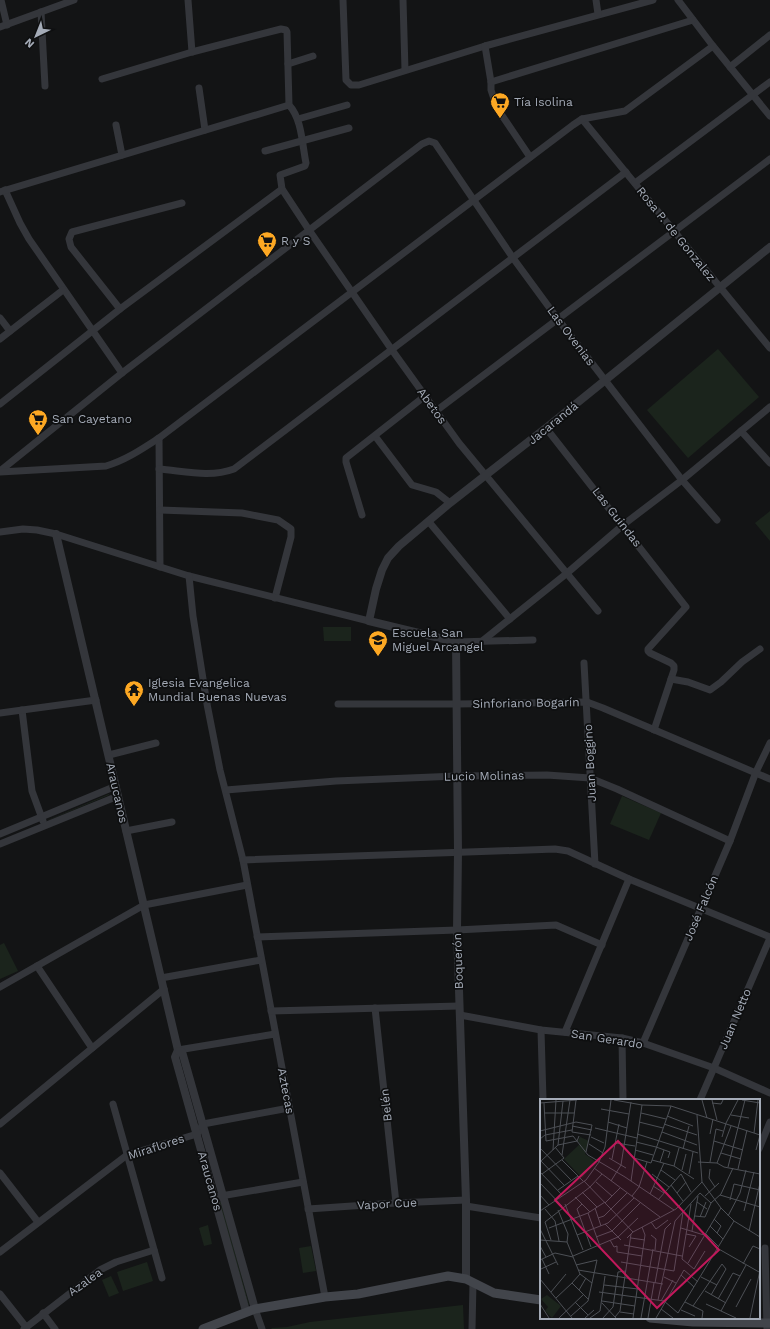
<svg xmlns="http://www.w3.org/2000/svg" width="770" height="1329" font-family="'Work Sans',sans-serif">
  <rect width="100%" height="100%" fill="#131415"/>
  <g fill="#1b241c">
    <path d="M718,349L759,397L688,458L647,410Z"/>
    <path d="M770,511V541L755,523Z"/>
    <path d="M323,627H351V641H324Z"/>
    <path d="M109,795L49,820H48L109,794Z"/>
    <path d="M622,796L661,813L649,840L610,824Z"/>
    <path d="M4,943L18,971L0,979V945Z"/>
    <path d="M219,1202H221L249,1304L248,1305Z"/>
    <path d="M208,1225L212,1244L204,1246L199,1228Z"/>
    <path d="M311,1246L316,1271L303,1273L299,1248Z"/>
    <path d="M147,1262L153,1281L123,1291L117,1272Z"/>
    <path d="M111,1276L119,1293L109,1297L102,1280Z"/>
    <path d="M463,1305L464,1329H272L271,1328L287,1327L310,1322Z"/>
  </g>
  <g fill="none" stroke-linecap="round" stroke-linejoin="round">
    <g stroke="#34363b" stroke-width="7">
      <path d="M1,0L7,25"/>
      <path d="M188,0L192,52"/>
      <path d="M343,0L346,80L351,85H359L485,46L653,0"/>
      <path d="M403,0L405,70"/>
      <path d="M596,0L598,14"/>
      <path d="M678,0L713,46L770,116"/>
      <path d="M41,12L45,86"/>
      <path d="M0,27L74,0"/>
      <path d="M485,46L491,82V90L497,108L530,157"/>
      <path d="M288,64L313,56"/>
      <path d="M730,67L770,35"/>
      <path d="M102,79L192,52L281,29L286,30L287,32L289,105C302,119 302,144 306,163L305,166L280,175L282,189L309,230L392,350L459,443L598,611"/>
      <path d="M491,82L693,20"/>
      <path d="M199,88L205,130"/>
      <path d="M298,119L347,105"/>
      <path d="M582,119L770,348"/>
      <path d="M116,125L122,155"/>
      <path d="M265,151L349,128"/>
      <path d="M635,183L770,82"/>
      <path d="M5,190L20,223L29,239L122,373"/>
      <path d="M0,192L289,105"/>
      <path d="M120,309L71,247L69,239L72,232L182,203"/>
      <path d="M0,318L10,331"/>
      <path d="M0,339L63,290"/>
      <path d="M0,404L120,309L282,189"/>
      <path d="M436,411L770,159"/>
      <path d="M546,428L686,607L648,649V651L650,653L671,663L674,666V670L654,730"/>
      <path d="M741,431L770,463"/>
      <path d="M375,436L412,485L436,492L450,503"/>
      <path d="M159,438L160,567"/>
      <path d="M159,469C184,471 210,478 234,469L626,172"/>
      <path d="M0,471L122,373L422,144L429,141L435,143L513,258L557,318L682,480L717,520"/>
      <path d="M0,472L106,466C126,460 142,449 159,438L573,125L582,119L625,111L713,46"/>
      <path d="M160,510L242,513L278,520L291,529V537L275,598"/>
      <path d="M362,515L346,462V458L425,396"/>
      <path d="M429,522L510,619"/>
      <path d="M0,532L23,529L37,530L56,534L189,576L369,621"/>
      <path d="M189,576L193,616L207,704L220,770L243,860L325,1297"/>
      <path d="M456,642L533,640"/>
      <path d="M481,642L566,574L623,525L682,480L770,407"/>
      <path d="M584,663L595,864"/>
      <path d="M671,679L688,682L710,690L721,682L742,662L760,649"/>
      <path d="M338,704H457L587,702L603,708L770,779"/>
      <path d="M22,710L32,791L43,821"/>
      <path d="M0,713L96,700"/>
      <path d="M109,755L156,743"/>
      <path d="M226,790L336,781L457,776L547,775L590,778L617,789L730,841"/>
      <path d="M126,831L172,822"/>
      <path d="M0,834L116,786"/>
      <path d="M0,844L118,796"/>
      <path d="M243,860L555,849L568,851L629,879L770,937"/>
      <path d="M257,937L457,930L556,925L602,945"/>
      <path d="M37,966L92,1048"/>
      <path d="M161,978L261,960"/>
      <path d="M0,987L144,905L247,885"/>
      <path d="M375,1008L396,1203"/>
      <path d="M271,1011L459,1006"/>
      <path d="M460,1015L541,1030L622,1038L643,1043L714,1068L770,1093"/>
      <path d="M541,1030L543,1100"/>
      <path d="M565,1032L629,879"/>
      <path d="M622,1038L623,1100"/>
      <path d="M643,1043L730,841L756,772L770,743"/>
      <path d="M178,1050L275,1034"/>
      <path d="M700,1100L770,938"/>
      <path d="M113,1104L162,1278"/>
      <path d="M0,1124L164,989"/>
      <path d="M759,1149L770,1122"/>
      <path d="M0,1173L38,1222"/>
      <path d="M215,1197L303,1182"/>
      <path d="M466,1206L541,1218"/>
      <path d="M308,1209L396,1203L466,1200"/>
      <path d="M765,1248L767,1329"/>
      <path d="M0,1252L127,1155L197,1134L203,1124L289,1108"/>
      <path d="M0,1294L26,1327"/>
      <path d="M255,1309L262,1329"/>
      <path d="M43,1313L55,1329"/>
      <path d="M24,1329L100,1270L116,1262L154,1250"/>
      <path d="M472,1329L473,1283"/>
    </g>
    <g stroke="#34363b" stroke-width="8">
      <path d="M56,534L178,1050L175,1057L246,1311"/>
      <path d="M179,1051L182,1052L183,1055L255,1309"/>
      <path d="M466,1279V1200L457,930L458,852L456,642L369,621L376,589L382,570L388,558L399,546L450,503L546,428L770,247"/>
    </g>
    <g stroke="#42454b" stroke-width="9">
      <path d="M650,1318L693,1322L770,1323"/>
      <path d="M203,1329L255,1309L325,1297L358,1294L448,1276L466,1279L494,1293L541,1300"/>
    </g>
  </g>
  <defs>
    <g id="supermarket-pin" transform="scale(1)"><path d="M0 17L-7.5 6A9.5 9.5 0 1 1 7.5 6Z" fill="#fda823" stroke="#0e0f10"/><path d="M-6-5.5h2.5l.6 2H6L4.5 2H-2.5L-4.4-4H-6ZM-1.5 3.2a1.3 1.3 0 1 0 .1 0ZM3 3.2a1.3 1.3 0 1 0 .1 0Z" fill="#111"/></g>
    <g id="school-pin" transform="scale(1)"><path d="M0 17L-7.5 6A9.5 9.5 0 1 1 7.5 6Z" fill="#fda823" stroke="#0e0f10"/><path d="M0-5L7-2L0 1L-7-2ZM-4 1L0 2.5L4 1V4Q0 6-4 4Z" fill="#111"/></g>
    <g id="temple-pin" transform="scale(1)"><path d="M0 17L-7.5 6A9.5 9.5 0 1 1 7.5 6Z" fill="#fda823" stroke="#0e0f10"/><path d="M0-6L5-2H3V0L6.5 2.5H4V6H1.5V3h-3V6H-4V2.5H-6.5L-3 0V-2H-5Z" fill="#111"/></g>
  </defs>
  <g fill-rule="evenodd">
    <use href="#supermarket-pin" x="500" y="102"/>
    <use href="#supermarket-pin" x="267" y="241"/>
    <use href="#supermarket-pin" x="38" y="419"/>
    <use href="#school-pin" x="378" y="640"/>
    <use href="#temple-pin" x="134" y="690"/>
  </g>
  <g text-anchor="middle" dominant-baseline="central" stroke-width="3.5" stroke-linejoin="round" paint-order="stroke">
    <g font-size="12" fill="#a4abb7" stroke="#0e0f10" text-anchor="start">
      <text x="514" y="102">Tía Isolina</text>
      <text x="281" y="241">R y S</text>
      <text x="52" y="419">San Cayetano</text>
      <text x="392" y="633">Escuela San<tspan x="392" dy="14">Miguel Arcangel</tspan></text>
      <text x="148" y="683">Iglesia Evangelica<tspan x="148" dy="14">Mundial Buenas Nuevas</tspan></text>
    </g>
    <g font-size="12" fill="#a4abb7" stroke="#0e0f10">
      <text transform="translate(676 234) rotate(51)">Rosa P. de Gonzalez</text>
      <text transform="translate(571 336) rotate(53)">Las Ovenias</text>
      <text transform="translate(432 406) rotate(54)">Abetos</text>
      <text transform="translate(553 423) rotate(-39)">Jacarandá</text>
      <text transform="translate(617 517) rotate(52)">Las Guindas</text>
      <text transform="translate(526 703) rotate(-1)">Sinforiano Bogarín</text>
      <text transform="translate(590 763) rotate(-93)">Juan Boggino</text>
      <text transform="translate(484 776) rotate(-1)">Lucio Molinas</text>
      <text transform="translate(117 793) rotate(77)">Araucanos</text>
      <text transform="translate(701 908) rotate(-67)">José Falcón</text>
      <text transform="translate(458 961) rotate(-92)">Boquerón</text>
      <text transform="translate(735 1019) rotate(-67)">Juan Netto</text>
      <text transform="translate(607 1039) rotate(9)">San Gerardo</text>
      <text transform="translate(286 1091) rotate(79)">Aztecas</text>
      <text transform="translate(386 1105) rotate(-96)">Belén</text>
      <text transform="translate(156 1147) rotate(-18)">Miraflores</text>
      <text transform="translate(210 1181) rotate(74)">Araucanos</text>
      <text transform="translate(387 1204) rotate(-3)">Vapor Cue</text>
      <text transform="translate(85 1282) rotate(-36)">Azalea</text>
    </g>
  </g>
  <g transform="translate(540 1099)">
    <rect width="220" height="220" fill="#131415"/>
    <path d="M40,38L49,42L45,55L56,63L42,79L24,60L40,45L38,42ZM7,196L21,207L12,219L5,212L8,208L1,200Z" fill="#1b241c"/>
    <path fill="none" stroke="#4d5056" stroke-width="1" d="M36,1L32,33L51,36M74,1L102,6L131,7L220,36M162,1L167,19M172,1L177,21M202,1L220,4M0,4L37,1M4,4L6,42L33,37L48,56L85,78M172,4L181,5L183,1M61,10L89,15M4,14H34M101,14L126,20M157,16L162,83L181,109L194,122L220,138M191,16L209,19M127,17L153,27M68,23L87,29M99,23L123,29M124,25L157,36M32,27L52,31M55,29L97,39M0,32L36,23L52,26L46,53M122,33L157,46M214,34L218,1M97,35L158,54M170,35L173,20M51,38L64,44M182,38L186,24L198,1M0,40L5,36L32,31M174,42L203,51M96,43L116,48M76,44L95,47M49,45L63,54M18,46L23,2M116,48L130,53L128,59M0,49L31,81M143,50L149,27M13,51L16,1M95,51L113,56M216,51L220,36M181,54L201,60M22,56L30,1M69,59L86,69M94,59L111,64L131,7M72,60L79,25M0,61L24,86M22,61L43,82M112,61L134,67L154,80M0,63L18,46L37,42L39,37M120,63L124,51M158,63L177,64L184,68L220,75M170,63L176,30L183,32M177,64L191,27M134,67L139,49M188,68L205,1M54,69L120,118M170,70L169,79L175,88M198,70L207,31M121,71L135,81M142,71L146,55M0,73L22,96M2,75L24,59L15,48M112,75L129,88M149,75L153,53M85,78L134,111M44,82L93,133M71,82L81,66L91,3M91,82L102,6M56,83L72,97M0,84L22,107M131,86L143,102M113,87L124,94M50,88L62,75M18,91L38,77M42,93L57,108M137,94L146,83M110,95L124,64M0,96L9,106M180,96L220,108M92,97L99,88L107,63M165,97L179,84M35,98L50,113M118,101L141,75L151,93M190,101L194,85L220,91M157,103L167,110M65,104L80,89M25,105L43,151M42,105L37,110L51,148M151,105L142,160L154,170L165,152M55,109L61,127M5,110L15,122L19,142M18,111L28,135L27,143M0,112L46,81L59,63L65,48L71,1M204,112L214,73M48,114L61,150M155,117L165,118L171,104L181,95L193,69M188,117L200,94L206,71M160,118L166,103M58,119L64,117L87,94M174,120L181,127L177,134M111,123L116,130L128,121M65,125L81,141M170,127L183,140M9,129L48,114L65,103M141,129L164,136M0,130L18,166M152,132L158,97M209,132L220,84M165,134L178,147M146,135L156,137L149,148M37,136L68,124L94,99M111,136L116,140L115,151M56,138L72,132L101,103M87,139L93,133L136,110L162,83M91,139L105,141M0,141L27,143M11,141L5,123L50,88M70,141L74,148L77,147V153L102,157M27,143L40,175L52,184M84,146L142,157M0,147L6,158M177,149L219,173M33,157L78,138L98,119M2,160L9,175M0,161L15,154L33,158M81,163L134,172L143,113M148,164L181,109M203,165L213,147L220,150M1,170L16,163M38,171L123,185M141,176L154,188M124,178L136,184M161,178L177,186M0,180L32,219M32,184L40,175M115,184L125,130L131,124M64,186L98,190M39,191L46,179M165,192L186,204M11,193L26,175M59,193L124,202L138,214L194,122M16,199L32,184L48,200M178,200L193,174L200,177M118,201L135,122L160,94L171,104M62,202L95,207M121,202L133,181M35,203L48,216M145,203L163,212L162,219M62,204L76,219M0,205L9,219M166,205L196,219M153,207L182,165L186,170L171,196M196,208L211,180M121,210L133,219M141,211L155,217M181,212L206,166M80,213L94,215M31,217L48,202L57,161L36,166M75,218L80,212L91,135M19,219L44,195M45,219L54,211M50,219L60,212L65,177M63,219L73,208L78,173L86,172M93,219L105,136L102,128M101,219L113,150M108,219L114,184M116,219L144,171L158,183M210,219L220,171"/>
    <path fill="#c2185b" fill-opacity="0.15" stroke="#c2185b" stroke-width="2" d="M78,42L179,151L117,209L15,101Z"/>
    <rect width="220" height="220" fill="none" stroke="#a4abb7" stroke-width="2"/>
  </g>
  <g transform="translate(36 36) rotate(223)" stroke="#0e0f10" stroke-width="3" paint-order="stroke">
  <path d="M0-3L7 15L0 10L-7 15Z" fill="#a4abb7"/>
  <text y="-6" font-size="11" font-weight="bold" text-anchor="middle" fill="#a4abb7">N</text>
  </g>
</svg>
